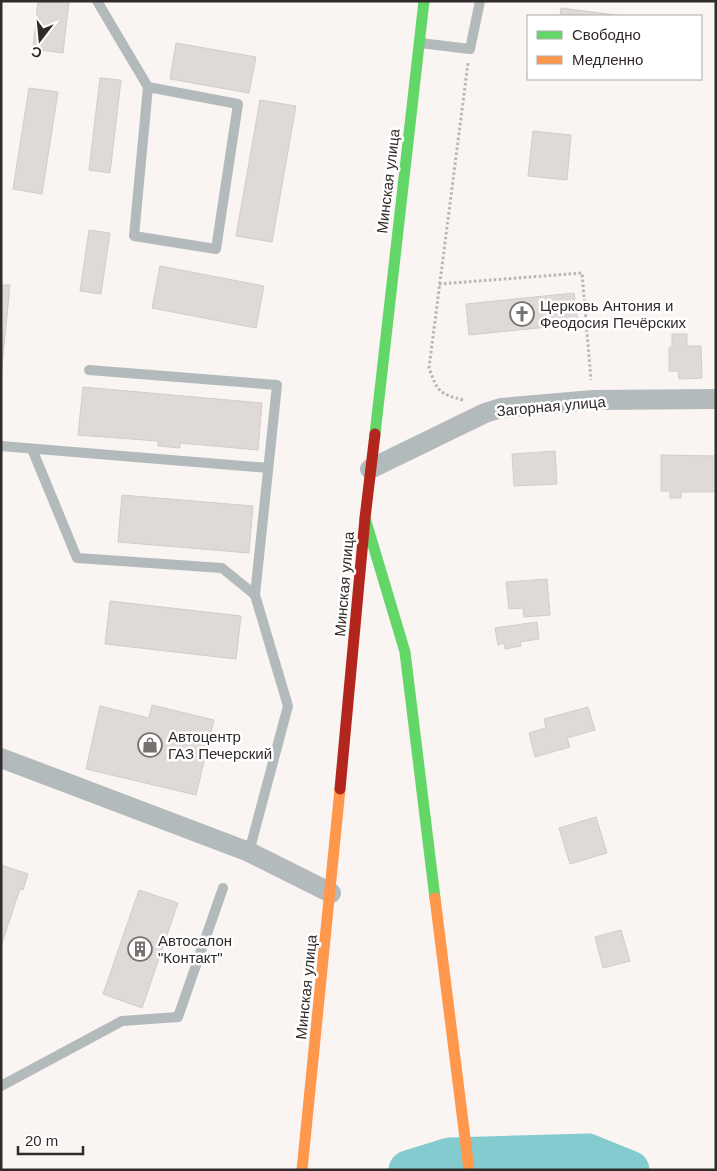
<svg xmlns="http://www.w3.org/2000/svg" width="717" height="1171" font-family="Helvetica,sans-serif">
  <rect width="100%" height="100%" fill="#faf4f2"/>
  <g fill="none" stroke-linecap="round" stroke-linejoin="round">
    <path stroke="#83cbce" stroke-width="39" d="M408,1170L450,1157L588,1153L630,1170"/>
  </g>
  <g fill="#dfdad7" stroke="#d2cdca">
    <path d="M38,1H69L63,53L33,49Z"/>
    <path d="M561,8L623,16H560Z"/>
    <path d="M176,43L256,57L249,93L170,79Z"/>
    <path d="M100,78L121,80L110,173L89,170Z"/>
    <path d="M29,88L58,92L42,194L13,189Z"/>
    <path d="M260,100L296,106L272,242L236,236Z"/>
    <path d="M533,131L571,135L567,180L528,176Z"/>
    <path d="M89,230L110,233L101,294L80,291Z"/>
    <path d="M160,266L264,286L256,328L152,308Z"/>
    <path d="M1,285H10L1,376Z"/>
    <path d="M574,293L578,324L469,335L466,304Z"/>
    <path d="M672,334H687V346H701L702,378L679,379L678,371H669V347H672Z"/>
    <path d="M83,387L262,403L258,450L180,443V448L158,446V441L78,435Z"/>
    <path d="M555,451L557,484L514,486L512,454Z"/>
    <path d="M661,455L716,456V492H681V498H670V491H661Z"/>
    <path d="M122,495L253,506L249,553L118,542Z"/>
    <path d="M547,579L550,615L524,617L523,608L509,609L506,582Z"/>
    <path d="M110,601L241,616L236,659L105,644Z"/>
    <path d="M537,622L539,639L520,642L521,646L505,649L504,643L498,645L495,628Z"/>
    <path d="M152,705L214,720L196,795L86,769L100,706L149,718Z"/>
    <path d="M588,707L595,730L567,738L570,747L535,757L529,733L546,728L544,719Z"/>
    <path d="M596,817L607,853L570,864L559,828Z"/>
    <path d="M1,865L28,874L23,890L20,889L1,946Z"/>
    <path d="M139,890L178,903L142,1008L103,994Z"/>
    <path d="M621,930L630,961L603,968L595,937Z"/>
  </g>
  <g fill="none" stroke-linecap="round" stroke-linejoin="round">
    <g stroke="#b4b8b9" stroke-width="3" stroke-dasharray="2.5 2.5" stroke-linecap="butt">
      <path d="M439,284L582,273L591,380"/>
      <path d="M463,400C438,393 438,392 429,368L468,63"/>
    </g>
    <g stroke="#b2babb" stroke-width="10">
      <path d="M97,1L148,87L134,236L216,249L238,104L148,87"/>
      <path d="M420,43L470,49L480,1"/>
      <path d="M89,370L277,385L255,595L288,706L249,852"/>
      <path d="M1,446L268,468"/>
      <path d="M32,449L77,558L222,568L255,595"/>
      <path d="M1,1086L122,1021L178,1017L223,888"/>
    </g>
    <g stroke="#b2babb" stroke-width="20">
      <path d="M370,469L485,413L501,408L593,400L716,399"/>
      <path d="M1,758L249,852L331,893"/>
    </g>
    <g stroke="#63d668" stroke-width="11">
      <path d="M375,434L424,1"/>
      <path d="M365,518L405,652L435,898"/>
    </g>
    <g stroke="#ff974d" stroke-width="11">
      <path d="M435,898L469,1170"/>
      <path d="M302,1170L340,789"/>
    </g>
    <path stroke="#b3261e" stroke-width="11" d="M340,789L365,518L375,434"/>
  </g>
  <defs>
    <g id="church-ring" transform="scale(1.25)"><circle r="9.5" fill="#fff" stroke="#77716f" stroke-width="1.5"/><path d="M-1.2-6h2.4v3.5h3.3v2.4h-3.3V6h-2.4V-.1h-3.3v-2.4h3.3Z" fill="#77716f"/></g>
    <g id="shop-ring" transform="scale(1.25)"><circle r="9.5" fill="#fff" stroke="#77716f" stroke-width="1.5"/><path d="M-5-2.5h2.3a2.7 3.5 0 0 1 5.4 0H5L5.5 6h-11ZM-1.5-2.5h3a1.5 2.3 0 0 0-3 0Z" fill="#77716f"/></g>
    <g id="building-ring" transform="scale(1.25)"><circle r="9.5" fill="#fff" stroke="#77716f" stroke-width="1.5"/><path d="M-4-6H4V6H1V3H-1V6H-4ZM-2.5-4.3h1.7v1.8h-1.7ZM.8-4.3h1.7v1.8H.8ZM-2.5-1h1.7V.8h-1.7ZM.8-1h1.7V.8H.8Z" fill="#77716f"/></g>
  </defs>
  <g fill-rule="evenodd">
    <use href="#church-ring" x="522" y="314"/>
    <use href="#shop-ring" x="150" y="745"/>
    <use href="#building-ring" x="140" y="949"/>
  </g>
  <g text-anchor="middle" dominant-baseline="central" stroke-width="5" stroke-linejoin="round" paint-order="stroke">
    <g font-size="15" fill="#312b29" stroke="#fff">
      <text transform="translate(388 181) rotate(-83)">Минская улица</text>
      <text transform="translate(551 406) rotate(-5)">Загорная улица</text>
      <text transform="translate(344 584) rotate(-85)">Минская улица</text>
      <text transform="translate(306 987) rotate(-84)">Минская улица</text>
    </g>
    <g font-size="15" fill="#312b29" stroke="#fff" text-anchor="start">
      <text x="540" y="305">Церковь Антония и<tspan x="540" dy="17">Феодосия Печёрских</tspan></text>
      <text x="168" y="736">Автоцентр<tspan x="168" dy="17">ГАЗ Печерский</tspan></text>
      <text x="158" y="940">Автосалон<tspan x="158" dy="17">"Контакт"</tspan></text>
    </g>
  </g>
  <rect width="717" height="1171" fill="none" stroke="#312b29" stroke-width="5"/>
  <rect x="527" y="15" width="175" height="65" fill="#ffffff" stroke="#adaaa9"/>
  <rect x="537" y="31" width="25" height="8" fill="#63d668" stroke="#adaaa9"/>
  <text x="572" y="40" font-size="15" fill="#312b29">Свободно</text>
  <rect x="537" y="56" width="25" height="8" fill="#ff974d" stroke="#adaaa9"/>
  <text x="572" y="65" font-size="15" fill="#312b29">Медленно</text>
  <g transform="translate(40 40) rotate(196)" stroke="#ffffff" stroke-width="4" paint-order="stroke">
  <path d="M0-4L9 19L0 12L-9 19Z" fill="#312b29"/>
  <text y="-8" font-size="14" font-weight="bold" text-anchor="middle" fill="#312b29">С</text>
  </g>
  <path d="M18 1146v8h65v-8" fill="none" stroke="#312b29" stroke-width="2.5"/>
  <text x="25" y="1146" font-size="15" fill="#312b29" stroke="#ffffff" stroke-width="4" paint-order="stroke">20 m</text>
</svg>
